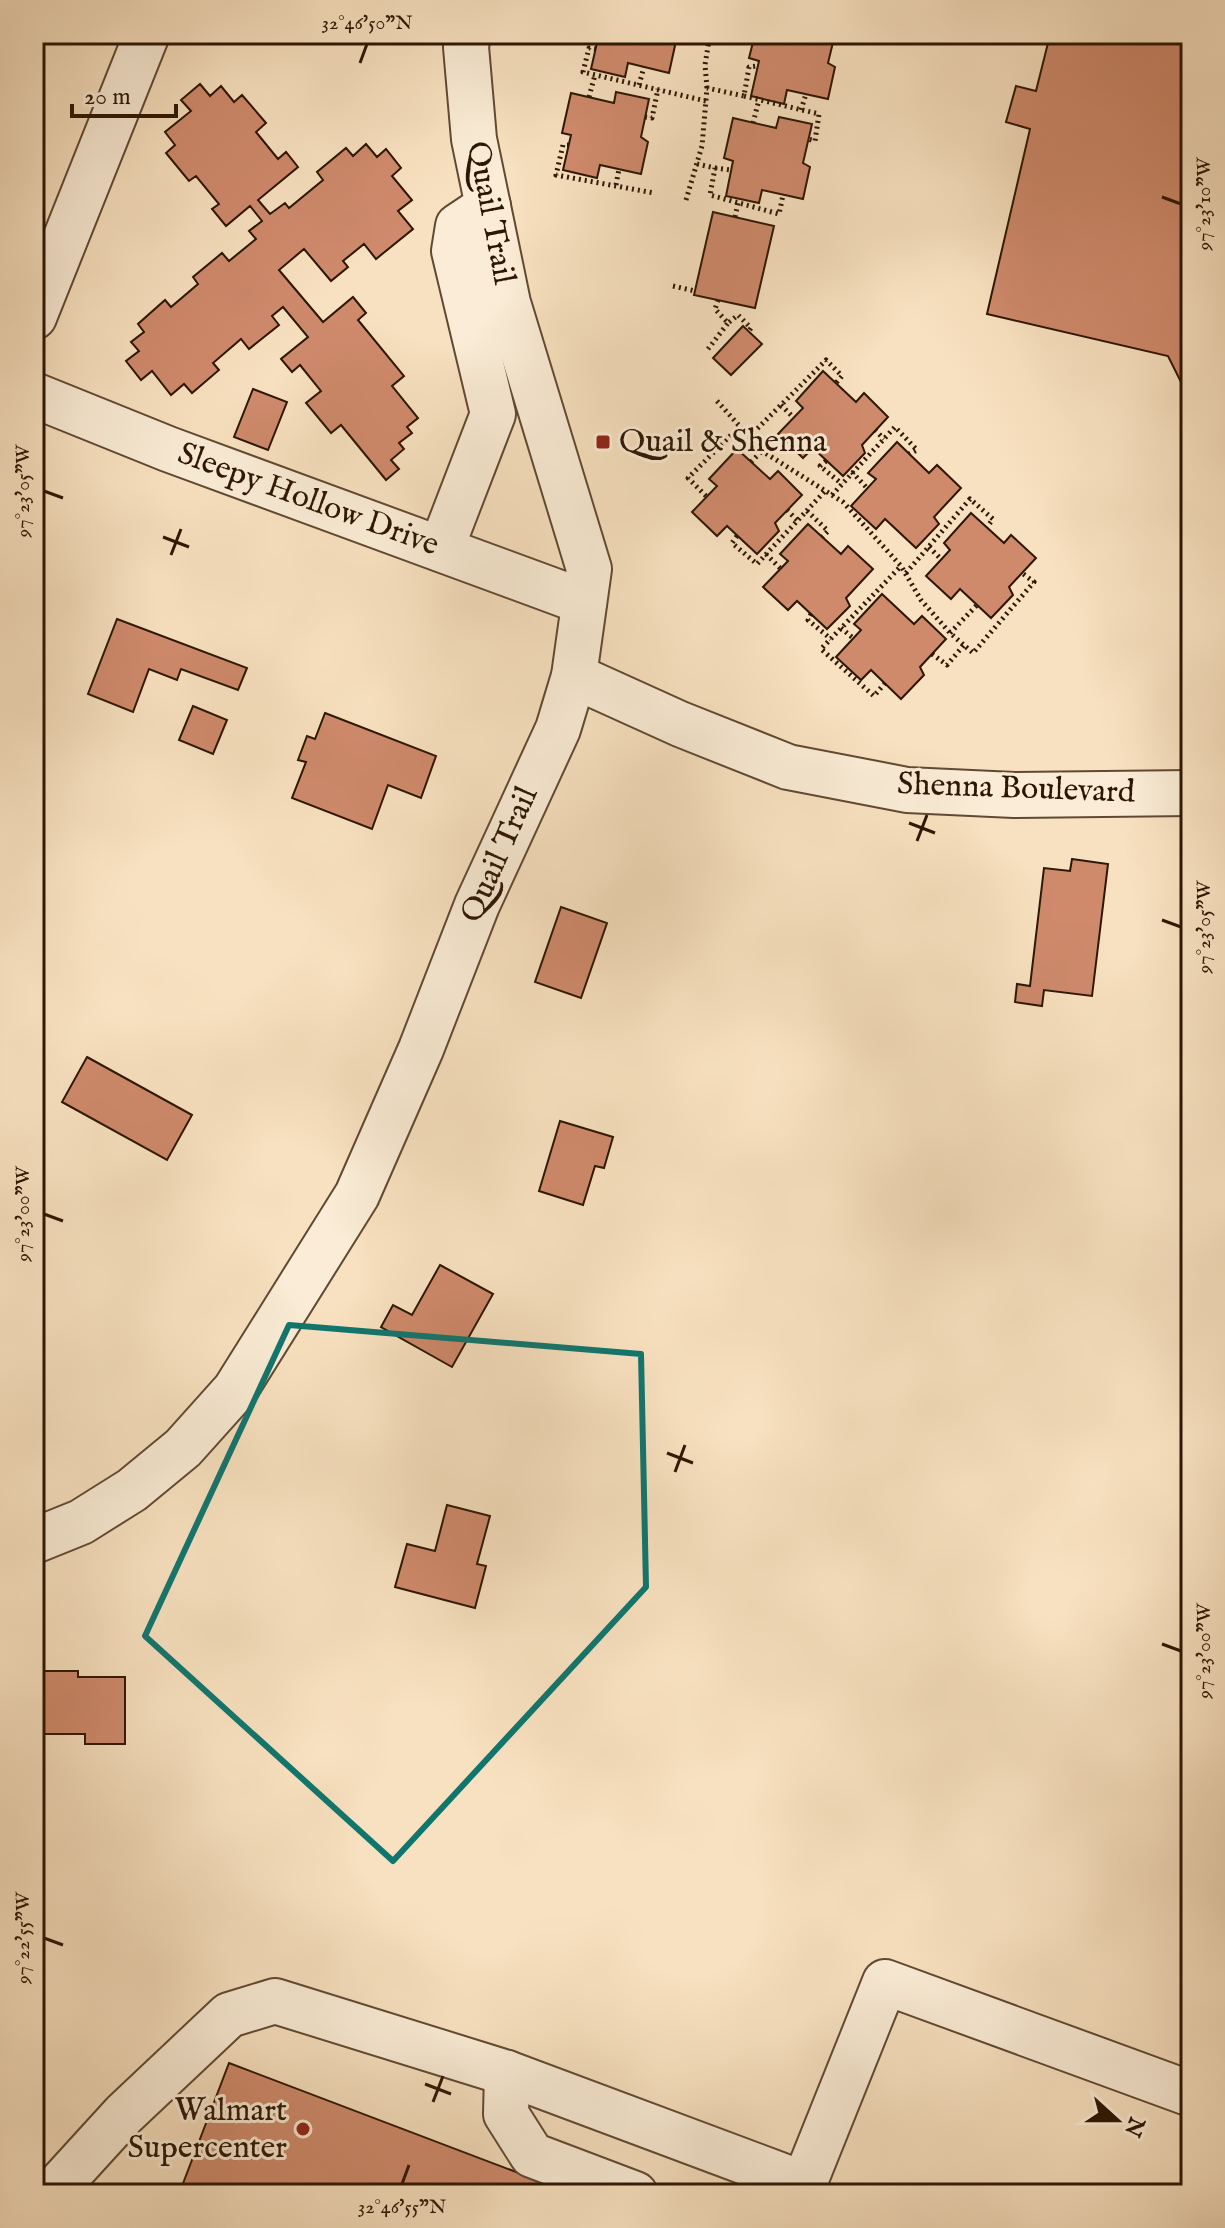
<svg xmlns="http://www.w3.org/2000/svg" width="1225" height="2228" font-family="'IM FELL English',serif">
  <rect width="100%" height="100%" fill="#f8e1c0"/>
  <filter id="stains"><feTurbulence type="fractalNoise" baseFrequency=".0025" numOctaves="4"/><feColorMatrix values="0 0 0 0 .2 0 0 0 0 .09 0 0 0 0 .02 0 0 0 .5 -.17"/></filter>
  <radialGradient id="worn" r=".72"><stop offset=".6" stop-color="#630" stop-opacity="0"/><stop offset="1" stop-color="#630" stop-opacity=".3"/></radialGradient>
  <g fill="#cf8a6c" stroke="#2d1603" stroke-width="2">
    <path d="M599,34H669L676,41L669,73L628,63L625,77L591,69Z"/>
    <path d="M755,34H835L828,63L835,67L828,99L787,90L784,104L751,96L759,61L749,58Z"/>
    <path d="M1066,34H1191V305L1184,332L1191,345V402L1168,356L987,314L1030,129L1006,122L1016,86L1036,91L1049,39L1064,43Z"/>
    <path d="M200,84L210,96L221,86L234,102L242,95L266,123L256,132L278,159L286,152L298,167L258,200L270,214L285,203L289,208L323,180L317,172L346,148L353,156L366,144L377,157L386,149L401,168L392,176L412,200L398,211L413,229L376,259L364,244L343,261L348,267L331,281L304,249L279,270L323,322L353,297L366,313L358,320L404,376L392,386L418,418L407,427L412,433L399,443L404,449L391,460L399,469L386,480L341,425L331,433L306,403L321,391L300,365L292,372L281,359L308,337L283,307L272,316L279,325L249,349L241,339L213,363L219,370L192,393L184,384L171,395L152,371L141,380L126,361L139,351L131,342L144,332L138,324L165,300L171,307L198,284L193,277L222,253L229,261L256,239L249,231L262,221L250,206L226,226L212,209L219,204L196,176L189,181L166,153L175,145L165,132L191,111L181,100Z"/>
    <path d="M616,92L649,99L641,137L648,142L641,174L600,165L597,178L563,170L571,135L562,133L571,93L614,103Z"/>
    <path d="M779,117L812,124L803,163L810,167L803,199L762,190L759,203L726,196L733,161L724,158L733,118L776,128Z"/>
    <path d="M713,212L774,226L755,308L694,295Z"/>
    <path d="M743,326L762,344L731,375L713,358Z"/>
    <path d="M823,371L856,402L864,393L888,417L862,445L865,453L843,476L813,448L803,458L778,434L803,408L796,401Z"/>
    <path d="M253,389L287,402L268,450L234,437Z"/>
    <path d="M897,442L929,473L937,465L961,488L934,517L939,524L916,548L885,519L876,529L851,506L876,479L868,473Z"/>
    <path d="M737,449L770,479L778,471L802,495L775,523L779,531L757,554L727,526L717,536L692,512L717,486L709,479Z"/>
    <path d="M971,513L1004,543L1011,535L1036,558L1009,587L1013,595L991,618L960,589L951,599L926,576L950,550L944,543Z"/>
    <path d="M808,524L841,554L848,546L873,569L846,598L850,606L827,629L797,601L788,610L763,587L788,561L780,554Z"/>
    <path d="M882,594L914,624L922,616L946,639L920,667L924,675L901,699L871,670L861,680L836,657L861,630L854,624Z"/>
    <path d="M117,619L247,668L238,690L181,669L177,680L149,669L133,712L88,694Z"/>
    <path d="M193,706L227,720L213,754L179,740Z"/>
    <path d="M325,713L436,756L421,798L388,785L372,829L292,798L306,762L298,760L307,736L315,739Z"/>
    <path d="M1072,859L1108,864L1092,996L1044,990L1042,1006L1015,1002L1017,984L1030,986L1044,868L1070,871Z"/>
    <path d="M561,907L607,923L581,998L535,982Z"/>
    <path d="M87,1057L192,1115L167,1160L62,1102Z"/>
    <path d="M560,1121L613,1137L604,1168L595,1166L583,1205L539,1191Z"/>
    <path d="M440,1265L493,1294L452,1367L381,1327L393,1305L412,1315Z"/>
    <path d="M447,1505L490,1516L477,1564L486,1566L475,1608L395,1587L407,1544L435,1551Z"/>
    <path d="M34,1671H78V1677H125V1744H85V1734H34Z"/>
    <path d="M229,2063L574,2194H179Z"/>
  </g>
  <g fill="none" stroke-linecap="round" stroke-linejoin="round">
    <g stroke="#604932" stroke-width="48">
      <g id="minor">
        <path d="M34,317L147,34"/>
        <path d="M34,395L168,449L584,602"/>
        <path d="M441,549L493,414L454,251L458,226L488,206"/>
        <path d="M574,676L680,724L788,767L907,790L1014,795L1191,793"/>
        <path d="M34,1541L81,1522L132,1490L183,1448L235,1390L357,1195L421,1049L477,905L558,729L574,676L589,569L508,303L474,139L466,47L468,34"/>
        <path d="M507,2073L506,2114L532,2155L635,2194"/>
        <path d="M51,2194L124,2114L229,2015L275,2001L507,2073L804,2184"/>
        <path d="M800,2194L885,1982L1191,2094"/>
      </g>
    </g>
    <g stroke="#2d1603" stroke-width="5" stroke-dasharray="2 4" stroke-linecap="butt">
      <path d="M833,41H838L840,34"/>
      <path d="M596,49L589,48L583,72L706,101"/>
      <path d="M639,85L644,67"/>
      <path d="M707,88L705,65L710,34"/>
      <path d="M744,96L819,114L815,141L808,139"/>
      <path d="M589,97L595,75"/>
      <path d="M801,110L806,94"/>
      <path d="M645,117L652,118L658,89"/>
      <path d="M753,123L759,100"/>
      <path d="M569,145H563L556,175L654,193"/>
      <path d="M697,164L715,168L710,195L779,214L783,195"/>
      <path d="M715,168L731,170"/>
      <path d="M616,185L619,169"/>
      <path d="M686,200L702,146L707,88L744,96L749,67L757,66"/>
      <path d="M735,217L738,203"/>
      <path d="M673,286L695,291"/>
      <path d="M718,300L715,309L728,323L738,315L751,328L749,331"/>
      <path d="M708,349L728,323"/>
      <path d="M717,401L762,451L843,502L901,566L921,600L950,633L973,653L1034,582L1022,573"/>
      <path d="M781,405L794,418"/>
      <path d="M875,430L884,439"/>
      <path d="M749,437L826,360L842,376L836,383"/>
      <path d="M826,461L820,466L842,484"/>
      <path d="M751,462L762,451"/>
      <path d="M852,472L867,488"/>
      <path d="M832,495L895,427L917,450L909,454"/>
      <path d="M706,496L688,478L739,427"/>
      <path d="M787,510L798,521"/>
      <path d="M807,511L828,531L822,537"/>
      <path d="M737,536L732,543L757,564L826,490"/>
      <path d="M929,547L941,559"/>
      <path d="M766,554L780,568"/>
      <path d="M906,573L970,499L993,519L987,527"/>
      <path d="M811,614L808,620L831,639"/>
      <path d="M841,628L853,638"/>
      <path d="M950,633L977,605"/>
      <path d="M932,654L947,665L964,645"/>
      <path d="M885,683L874,696L821,649L901,566"/>
    </g>
    <use href="#minor" stroke="#faecd6" stroke-width="44"/>
  </g>
  <path fill="none" stroke="#0f766e" stroke-width="6" stroke-linejoin="round" d="M289,1325L641,1354L646,1587L393,1861L145,1636Z"/>
  <path fill="none" stroke="#2d1603" stroke-width="3" d="M360,63L367,44M1162,197L1181,204M44,491L63,498M163,537L189,547M171,555L181,529M909,823L935,833M917,841L927,815M1162,920L1181,927M44,1214L63,1221M667,1453L693,1463M675,1472L685,1445M1162,1644L1181,1651M44,1938L63,1945M425,2084L451,2094M433,2102L443,2076M402,2184L409,2165"/>
  <g fill="#8f2418" stroke="#faecd6" stroke-width="3">
    <rect x="595" y="434" width="16" height="16" rx="4"/>
    <circle cx="303" cy="2129" r="8"/>
  </g>
  <g text-anchor="middle" dominant-baseline="central" stroke-width="6" stroke-linejoin="round" paint-order="stroke">
    <g font-size="32" fill="#2d1603" stroke="#faecd6">
      <text transform="translate(490 213) rotate(79)">Quail Trail</text>
      <text transform="translate(308 500) rotate(20)">Sleepy Hollow Drive</text>
      <text transform="translate(1016 789) rotate(2)">Shenna Boulevard</text>
      <text transform="translate(500 855) rotate(-66)">Quail Trail</text>
    </g>
    <g font-size="32" fill="#2d1603" stroke="#faecd6" text-anchor="start">
      <text x="619" y="442">Quail &amp; Shenna</text>
      <text x="287" y="2111" text-anchor="end">Walmart<tspan x="287" dy="37">Supercenter</tspan></text>
    </g>
  </g>
  <rect width="1225" height="2228" fill="none" stroke="#f8e1c0" stroke-width="88"/>
  <g transform="translate(1117 2120) rotate(111)" stroke="#faecd6" stroke-width="6" paint-order="stroke">
  <path d="M0-6L14 30L0 20L-14 30Z" fill="#2d1603"/>
  <text y="-12" font-size="22" font-weight="bold" text-anchor="middle" fill="#2d1603">N</text>
  </g>
  <path d="M72 104v12h104v-12" fill="none" stroke="#2d1603" stroke-width="4"/>
  <text x="84" y="104" font-size="24" fill="#2d1603" stroke="#faecd6" stroke-width="6" paint-order="stroke">20 m</text>
  <rect x="44" y="44" width="1137" height="2140" fill="none" stroke="#2d1603" stroke-width="3"/>
  <g font-size="20" text-anchor="middle" fill="#2d1603">
    <text x="367" y="29">32°46'50"N</text>
    <text transform="translate(1203 204) rotate(-90)" y="7">97°23'10"W</text>
    <text transform="translate(22 491) rotate(-90)" y="7">97°23'05"W</text>
    <text transform="translate(1203 927) rotate(-90)" y="7">97°23'05"W</text>
    <text transform="translate(22 1214) rotate(-90)" y="7">97°23'00"W</text>
    <text transform="translate(1203 1651) rotate(-90)" y="7">97°23'00"W</text>
    <text transform="translate(22 1938) rotate(-90)" y="7">97°22'55"W</text>
    <text x="402" y="2213">32°46'55"N</text>
  </g>
  <rect width="100%" height="100%" filter="url(#stains)"/>
  <rect width="100%" height="100%" fill="url(#worn)"/>
</svg>
